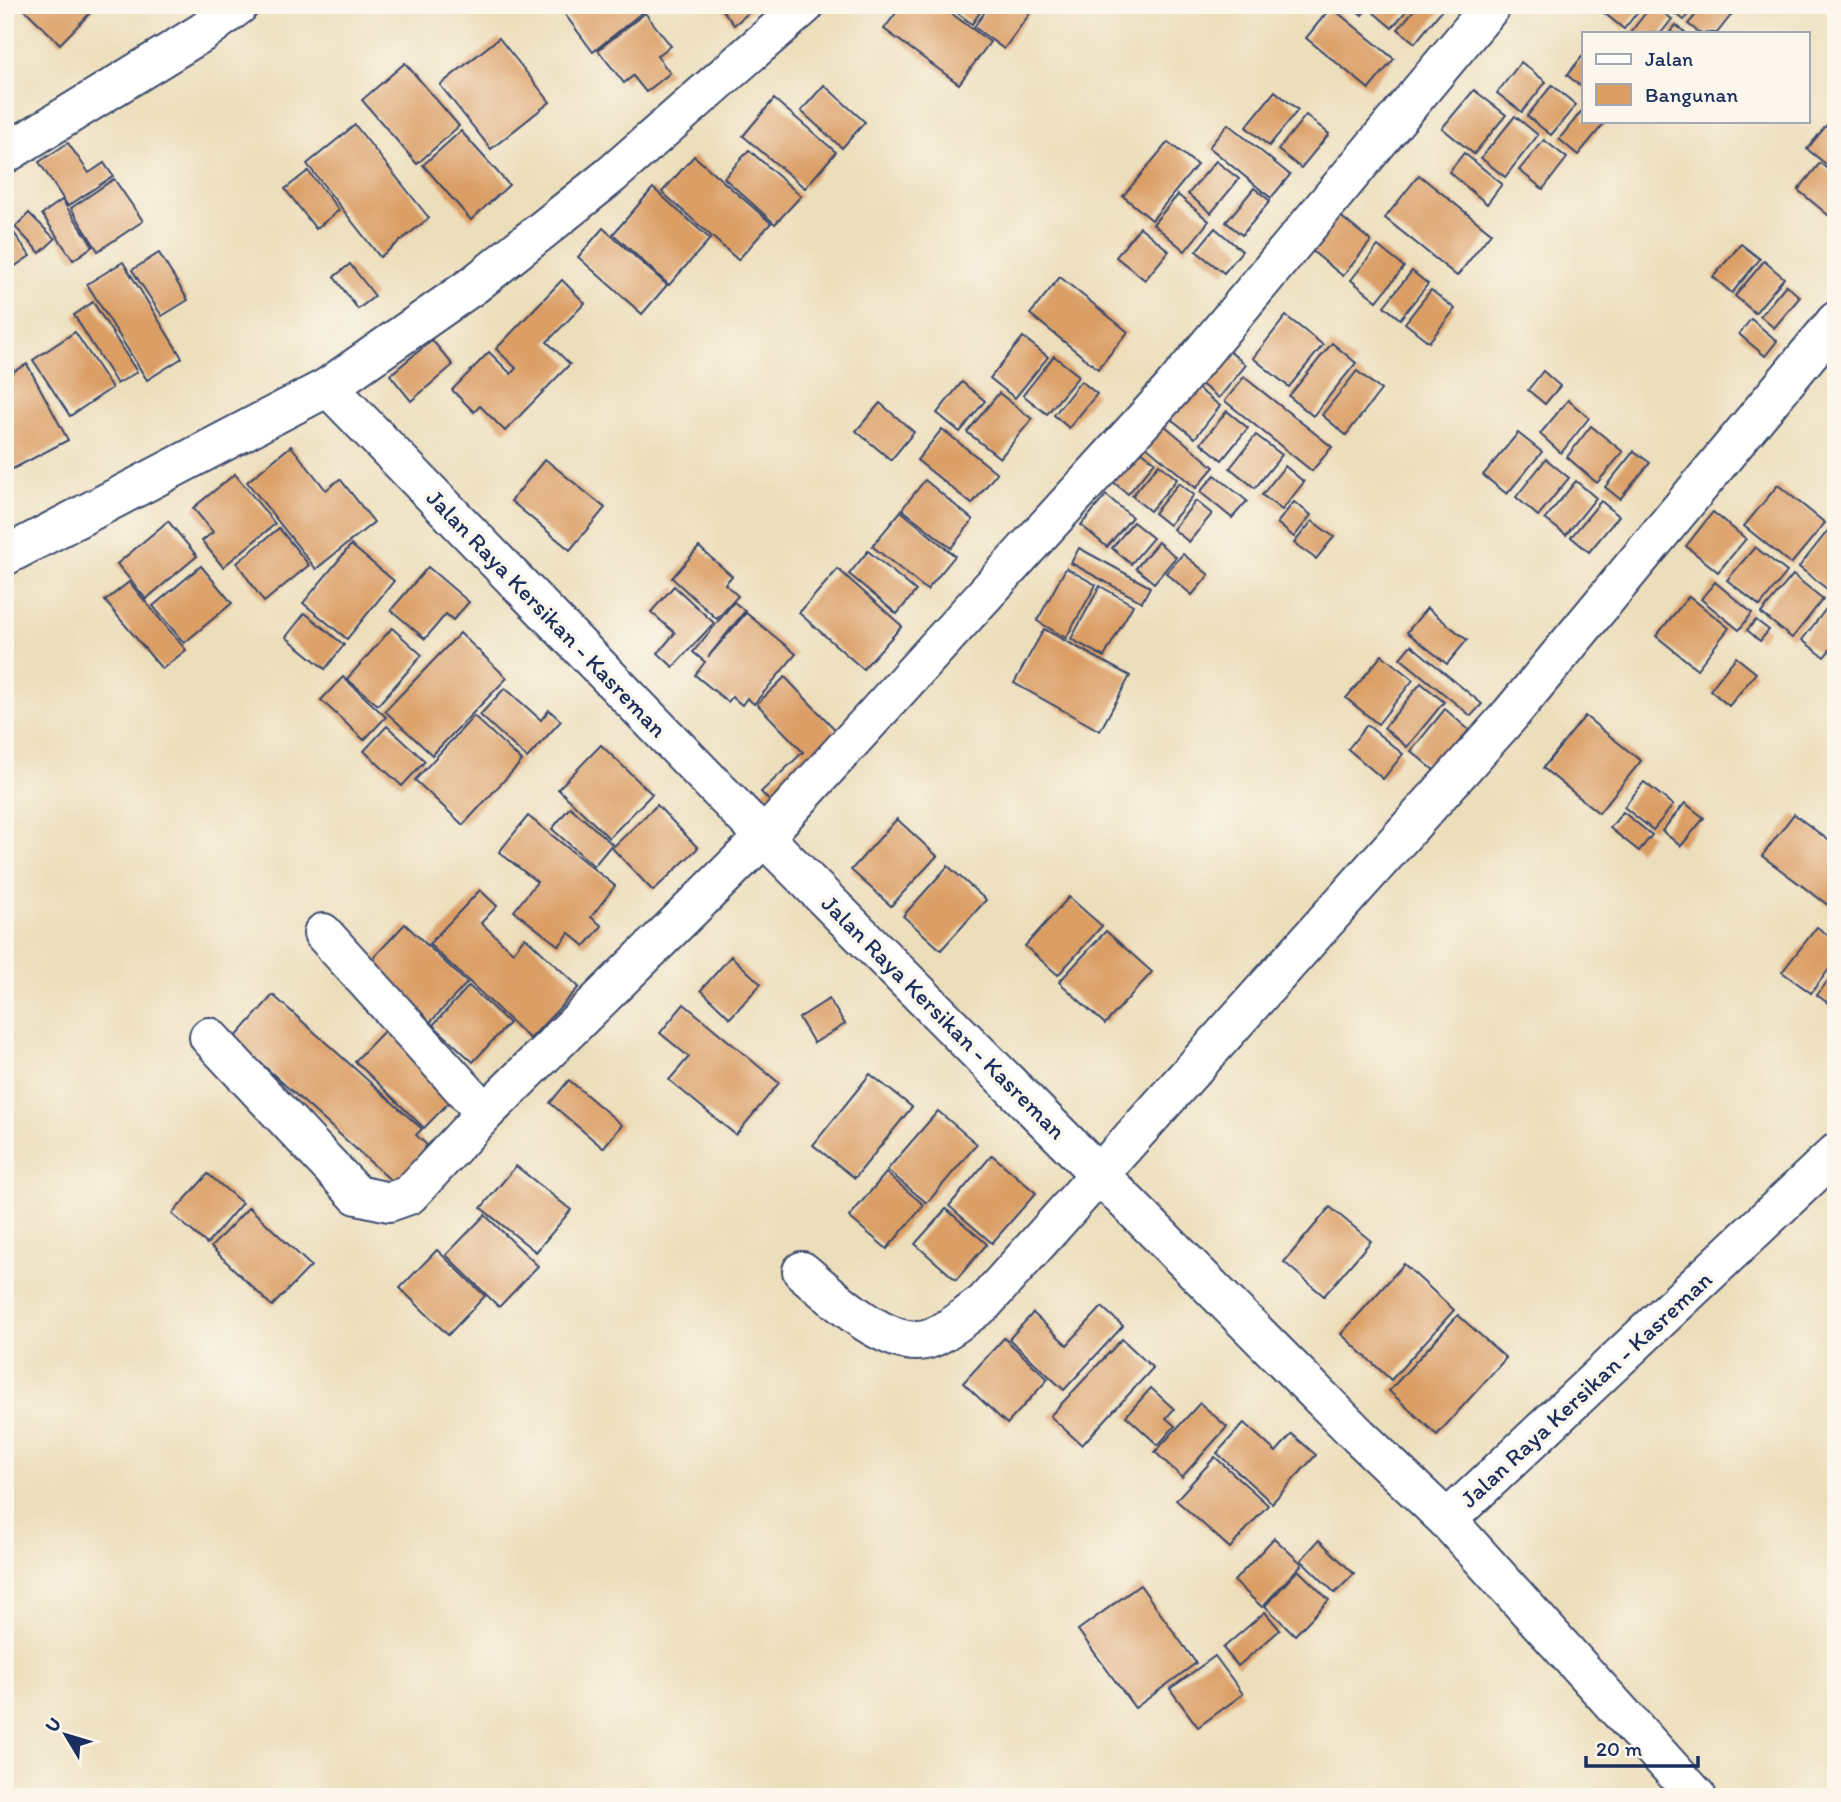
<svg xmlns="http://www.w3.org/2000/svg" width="1841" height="1802" font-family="Itim,sans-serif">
  <rect width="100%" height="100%" fill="#fbf7ec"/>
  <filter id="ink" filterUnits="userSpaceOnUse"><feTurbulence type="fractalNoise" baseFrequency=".0143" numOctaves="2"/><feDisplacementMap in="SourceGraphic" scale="14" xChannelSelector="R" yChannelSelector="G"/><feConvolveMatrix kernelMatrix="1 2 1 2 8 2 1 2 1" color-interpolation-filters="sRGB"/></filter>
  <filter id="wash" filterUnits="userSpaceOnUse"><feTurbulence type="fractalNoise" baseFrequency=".00686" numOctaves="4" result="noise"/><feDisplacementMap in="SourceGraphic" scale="28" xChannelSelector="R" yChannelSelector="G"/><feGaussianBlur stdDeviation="1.57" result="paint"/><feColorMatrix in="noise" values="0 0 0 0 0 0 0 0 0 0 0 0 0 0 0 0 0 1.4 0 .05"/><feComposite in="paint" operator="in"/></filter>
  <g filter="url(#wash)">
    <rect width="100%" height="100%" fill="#eddebb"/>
    <g id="blocks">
      <g fill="#db9e65">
        <path d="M20,5H98L60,44Z"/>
        <path d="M558,5H639L644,11L593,52Z"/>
        <path d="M719,5H758L734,25Z"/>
        <path d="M902,5H940L990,42L959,84L884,29Z"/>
        <path d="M947,5H985L972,24Z"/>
        <path d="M990,5H1036L1004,49L974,27Z"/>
        <path d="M1350,5H1370L1362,15Z"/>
        <path d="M1379,5H1411L1392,28L1373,12Z"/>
        <path d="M1418,5H1446L1415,43L1398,29Z"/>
        <path d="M1609,5H1643L1624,29L1603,12Z"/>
        <path d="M1652,5L1672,19L1661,33H1630Z"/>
        <path d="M1665,5H1696L1684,20Z"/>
        <path d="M1704,5H1739L1717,33H1700L1688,24Z"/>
        <path d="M1746,5H1760L1754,12Z"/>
        <path d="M1331,7L1394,59L1369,89L1306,38Z"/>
        <path d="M645,13L671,46L657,56L670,73L646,92L633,76L624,83L598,50Z"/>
        <path d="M1676,25L1686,33H1669Z"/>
        <path d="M499,38L550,102L491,149L440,85Z"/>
        <path d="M1584,54V89L1567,75Z"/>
        <path d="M1521,62L1546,82L1522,112L1497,93Z"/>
        <path d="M405,63L459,126L417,164L362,100Z"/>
        <path d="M824,85L865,122L842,148L801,111Z"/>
        <path d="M1552,85L1576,105L1551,135L1527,116Z"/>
        <path d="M1474,90L1506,115L1474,154L1442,128Z"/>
        <path d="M1275,91L1298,110L1269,146L1246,127Z"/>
        <path d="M774,99L836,152L805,188L743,136Z"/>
        <path d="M1584,108V121H1606L1578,155L1559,139Z"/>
        <path d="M1306,115L1329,134L1301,168L1278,150Z"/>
        <path d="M1515,116L1538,135L1505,177L1481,158Z"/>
        <path d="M1834,116L1836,118V172L1807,149Z"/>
        <path d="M1228,124L1290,175L1271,198L1209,147Z"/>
        <path d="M355,125L429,218L380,257L307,164Z"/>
        <path d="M461,131L509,185L471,220L423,165Z"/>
        <path d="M1544,140L1567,158L1543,189L1519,170Z"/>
        <path d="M1168,142L1197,165L1152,220L1123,196Z"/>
        <path d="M68,143L89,173L104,163L113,176L68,206L39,162Z"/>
        <path d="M749,150L801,196L775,224L724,178Z"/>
        <path d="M1464,153L1502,184L1487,204L1449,172Z"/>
        <path d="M694,156L771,223L738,260L662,192Z"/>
        <path d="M1216,161L1239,179L1211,213L1188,194Z"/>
        <path d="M1820,163L1836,176L1834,220L1798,190Z"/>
        <path d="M308,171L339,210L316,229L285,189Z"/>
        <path d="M1419,175L1491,233L1457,276L1385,218Z"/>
        <path d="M114,179L143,221L98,251L71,208Z"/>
        <path d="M653,188L710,239L669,285L613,234Z"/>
        <path d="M1254,188L1270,201L1242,235L1226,222Z"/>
        <path d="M1178,195L1209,221L1185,251L1153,224Z"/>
        <path d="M62,200L93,246L73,260L42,214Z"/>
        <path d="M29,213L55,239L40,253L15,227Z"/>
        <path d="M1339,215L1371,241L1343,276L1311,250Z"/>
        <path d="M5,220L30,256L5,273Z"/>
        <path d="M1140,227L1169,251L1145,280L1116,257Z"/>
        <path d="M603,228L667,285L642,314L578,257Z"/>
        <path d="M1215,228L1242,251L1224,273L1196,251Z"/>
        <path d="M1741,244L1760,259L1732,293L1713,277Z"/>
        <path d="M1378,246L1404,267L1377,301L1351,280Z"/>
        <path d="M159,253L188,300L162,316L132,270Z"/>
        <path d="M1764,261L1784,278L1755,313L1735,296Z"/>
        <path d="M123,262L182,358L147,380L87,284Z"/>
        <path d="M350,264L375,296L358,309L334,277Z"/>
        <path d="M1412,271L1428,284L1400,319L1384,306Z"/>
        <path d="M1060,277L1128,332L1098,369L1030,314Z"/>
        <path d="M562,280L585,303L547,342L570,364L505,431L480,406L474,412L452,390L489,352L511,374L516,368L496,349Z"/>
        <path d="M1786,285L1800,297L1774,328L1760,316Z"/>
        <path d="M1431,290L1455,309L1429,342L1405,323Z"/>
        <path d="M93,302L137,372L117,384L74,315Z"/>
        <path d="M1286,316L1323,345L1289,387L1253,358Z"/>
        <path d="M1751,319L1777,341L1765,356L1739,334Z"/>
        <path d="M75,332L112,388L70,416L33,360Z"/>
        <path d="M1023,337L1048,357L1015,398L990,378Z"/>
        <path d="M432,340L453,365L411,401L390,375Z"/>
        <path d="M1217,341L1246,365L1219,398L1190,375Z"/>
        <path d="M1332,343L1356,363L1313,416L1289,396Z"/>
        <path d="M1054,356L1079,376L1047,414L1023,395Z"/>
        <path d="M27,364L68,440L7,472L5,376Z"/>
        <path d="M1357,371L1381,390L1346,435L1322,415Z"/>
        <path d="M1543,371L1560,386L1545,404L1528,390Z"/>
        <path d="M1244,377L1332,447L1312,471L1225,401Z"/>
        <path d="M1081,381L1097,394L1069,428L1054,415Z"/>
        <path d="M962,382L985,401L960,432L937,413Z"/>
        <path d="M1196,387L1220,406L1195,438L1171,419Z"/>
        <path d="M999,393L1032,419L1000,458L967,432Z"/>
        <path d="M1568,400L1589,418L1561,453L1540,434Z"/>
        <path d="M880,403L914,432L891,460L856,431Z"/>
        <path d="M1227,411L1248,428L1222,460L1201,443Z"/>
        <path d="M1158,420L1214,467L1196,488L1140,441Z"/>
        <path d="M1591,426L1623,452L1597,483L1567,457Z"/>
        <path d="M942,429L997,473L972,504L917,460Z"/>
        <path d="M1518,433L1542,452L1507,494L1483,475Z"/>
        <path d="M1256,435L1282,455L1255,488L1230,468Z"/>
        <path d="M291,446L326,490L340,479L374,522L316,569L247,482Z"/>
        <path d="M1137,448L1155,462L1128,494L1111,480Z"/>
        <path d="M1634,451L1650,463L1620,499L1605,487Z"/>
        <path d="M545,459L605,508L570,550L511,501Z"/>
        <path d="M1546,459L1569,478L1538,516L1516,497Z"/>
        <path d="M1159,464L1177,479L1150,511L1132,496Z"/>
        <path d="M1285,466L1304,482L1282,510L1262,495Z"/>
        <path d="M235,474L275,524L223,567L202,541L213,532L193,508Z"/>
        <path d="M1215,475L1247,501L1232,518L1200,492Z"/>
        <path d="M925,480L973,520L951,548L902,509Z"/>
        <path d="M1576,481L1596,498L1566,535L1545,519Z"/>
        <path d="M1179,483L1194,495L1169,525L1154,513Z"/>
        <path d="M1778,485L1825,523L1791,564L1744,526Z"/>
        <path d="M1106,495L1132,517L1107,547L1081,525Z"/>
        <path d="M1196,501L1212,514L1189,542L1173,529Z"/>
        <path d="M1601,501L1619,516L1589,552L1571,537Z"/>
        <path d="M1294,502L1311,515L1294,537L1277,523Z"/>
        <path d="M901,511L955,556L927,590L872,546Z"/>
        <path d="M1713,512L1746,539L1718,572L1686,546Z"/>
        <path d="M168,521L197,556L146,599L117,564Z"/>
        <path d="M1312,521L1334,537L1316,559L1294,543Z"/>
        <path d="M1133,522L1153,538L1131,564L1112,548Z"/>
        <path d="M279,528L309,565L264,602L237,563Z"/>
        <path d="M1830,528L1836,533V579L1827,589L1799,567Z"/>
        <path d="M1158,542L1176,557L1154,583L1136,568Z"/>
        <path d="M351,545L394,581L347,639L303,603Z"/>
        <path d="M699,547L732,576L725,584L738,596L717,619L672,578Z"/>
        <path d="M1755,547L1787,572L1760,606L1727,580Z"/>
        <path d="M1079,548L1150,587L1142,602L1071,563Z"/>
        <path d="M868,551L916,591L897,614L849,574Z"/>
        <path d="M1183,554L1209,575L1192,595L1166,573Z"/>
        <path d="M201,566L232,603L184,643L153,606Z"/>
        <path d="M428,567L469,602L453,620L446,614L425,639L391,610Z"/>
        <path d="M1066,568L1096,585L1066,638L1037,621Z"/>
        <path d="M838,569L902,626L863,669L799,613Z"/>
        <path d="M1793,575L1823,599L1792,638L1761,613Z"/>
        <path d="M129,582L186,650L162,669L105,601Z"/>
        <path d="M1715,582L1752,613L1739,630L1701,599Z"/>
        <path d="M674,586L714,623L673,667L658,653L675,633L651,612Z"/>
        <path d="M1100,586L1133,605L1104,657L1071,639Z"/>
        <path d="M1689,596L1729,628L1697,669L1656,636Z"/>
        <path d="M734,602L745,611L708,657L746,613L796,654L754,704L747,698L742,705L732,697L728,702L695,675L705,662L693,652Z"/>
        <path d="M1427,608L1467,640L1447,664L1407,632Z"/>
        <path d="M1826,609L1836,617V643L1824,657L1802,640Z"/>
        <path d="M305,613L344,645L325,669L286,637Z"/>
        <path d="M1756,620L1769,630L1760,641L1747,630Z"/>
        <path d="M392,628L422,655L378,705L347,679Z"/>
        <path d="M1044,629L1130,676L1100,731L1014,683Z"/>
        <path d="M460,633L507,678L432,755L385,711Z"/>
        <path d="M1411,645L1482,704L1471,716L1400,658Z"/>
        <path d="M1382,655L1413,680L1378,724L1346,698Z"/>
        <path d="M1736,657L1756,673L1729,706L1710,690Z"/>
        <path d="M343,677L386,717L364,740L321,700Z"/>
        <path d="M785,677L848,743L778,810L761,792L803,752L757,704Z"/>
        <path d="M1421,683L1444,702L1407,747L1384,728Z"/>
        <path d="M505,688L541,720L549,710L561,721L527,758L480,715Z"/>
        <path d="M1445,709L1469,730L1435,771L1411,751Z"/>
        <path d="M474,716L522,761L463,825L415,780Z"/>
        <path d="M1585,716L1641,761L1599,813L1543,768Z"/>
        <path d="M1367,725L1403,754L1383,779L1348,749Z"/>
        <path d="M387,726L425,761L402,786L364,751Z"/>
        <path d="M601,745L652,794L609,838L558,789Z"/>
        <path d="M1644,782L1673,805L1653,830L1624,807Z"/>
        <path d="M1685,803L1704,818L1681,846L1662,831Z"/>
        <path d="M657,805L698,848L653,891L612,848Z"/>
        <path d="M570,807L612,844L594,866L552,829Z"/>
        <path d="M1623,812L1652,835L1639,851L1610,828Z"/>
        <path d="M1794,814L1836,846V895L1828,905L1762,856Z"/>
        <path d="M528,816L615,886L591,917L602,926L585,946L569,933L559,946L514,911L537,882L499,852Z"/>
        <path d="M897,819L937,856L891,906L851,870Z"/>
        <path d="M948,866L986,900L941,950L903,916Z"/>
        <path d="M480,890L497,906L481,923L513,952L525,937L579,987L530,1039L429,944Z"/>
        <path d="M1069,897L1102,926L1058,975L1025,946Z"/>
        <path d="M405,924L467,983L424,1029L361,971Z"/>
        <path d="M1817,927L1836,941V960L1811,993L1782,972Z"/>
        <path d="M1106,931L1152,972L1105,1024L1059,982Z"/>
        <path d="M731,956L761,984L730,1018L701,990Z"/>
        <path d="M1836,970V1009L1817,995Z"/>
        <path d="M469,986L509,1023L473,1062L433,1025Z"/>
        <path d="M273,995L422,1129L416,1135L427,1145L396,1185L234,1039Z"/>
        <path d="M829,999L845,1024L814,1043L799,1018Z"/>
        <path d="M684,1004L779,1083L736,1135L669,1080L689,1057L660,1033Z"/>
        <path d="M391,1024L460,1091L424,1128L355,1061Z"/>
        <path d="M870,1074L912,1107L855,1178L813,1145Z"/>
        <path d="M569,1080L622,1125L603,1148L550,1103Z"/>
        <path d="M938,1111L977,1144L927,1203L887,1170Z"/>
        <path d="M992,1155L1036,1193L992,1243L949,1206Z"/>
        <path d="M516,1166L571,1210L536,1252L481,1208Z"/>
        <path d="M886,1173L924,1205L887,1249L849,1217Z"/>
        <path d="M208,1174L242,1203L207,1244L172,1214Z"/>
        <path d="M249,1207L311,1266L272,1306L211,1247Z"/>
        <path d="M1330,1207L1371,1241L1324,1296L1284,1262Z"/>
        <path d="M946,1209L987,1244L956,1280L915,1244Z"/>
        <path d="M485,1215L538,1266L499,1307L446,1255Z"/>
        <path d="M437,1250L485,1296L448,1335L400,1288Z"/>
        <path d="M1404,1264L1454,1310L1391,1380L1341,1334Z"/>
        <path d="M1102,1307L1123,1326L1064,1390L1009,1339L1033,1313L1067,1345Z"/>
        <path d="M1458,1315L1506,1358L1437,1435L1389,1391Z"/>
        <path d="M1004,1338L1048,1379L1007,1424L963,1383Z"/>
        <path d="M1122,1339L1153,1368L1082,1445L1050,1416Z"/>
        <path d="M1151,1388L1174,1409L1166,1418L1175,1426L1158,1445L1126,1416Z"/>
        <path d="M1200,1403L1227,1427L1182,1477L1155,1452Z"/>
        <path d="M1244,1423L1276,1452L1292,1434L1316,1455L1272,1503L1217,1453Z"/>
        <path d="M1215,1457L1268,1505L1230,1548L1176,1500Z"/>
        <path d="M1274,1538L1302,1564L1262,1607L1234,1581Z"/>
        <path d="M1319,1540L1354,1574L1335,1593L1301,1560Z"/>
        <path d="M1298,1570L1329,1600L1295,1635L1265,1606Z"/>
        <path d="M1140,1585L1196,1663L1135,1708L1078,1630Z"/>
        <path d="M1265,1612L1280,1630L1238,1666L1223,1648Z"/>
        <path d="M1215,1656L1243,1694L1198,1727L1170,1689Z"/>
      </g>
    </g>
  </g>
  <g filter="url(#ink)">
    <use href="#blocks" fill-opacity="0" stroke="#3a496c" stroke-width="2"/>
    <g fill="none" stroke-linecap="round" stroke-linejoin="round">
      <g stroke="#3a496c" stroke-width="42">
        <g id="minor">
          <path d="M5,154L203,32L239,5"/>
          <path d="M328,387L475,284L610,176L805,5"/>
          <path d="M5,556L328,387L764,837L1359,1436L1447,1520L1836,1153"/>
          <path d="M323,933L485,1113"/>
          <path d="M209,1037L357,1195L389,1202L409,1195L485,1113L764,837L1172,389L1492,5"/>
          <path d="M802,1271C831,1295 893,1357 934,1337C951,1329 968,1314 984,1303L1510,715L1836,321"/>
          <path d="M1447,1520L1697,1797"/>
        </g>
      </g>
      <use href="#minor" stroke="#fff" stroke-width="38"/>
    </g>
  </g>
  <g text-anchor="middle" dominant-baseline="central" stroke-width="7" stroke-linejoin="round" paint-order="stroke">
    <g font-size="24" fill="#1b2f5e" stroke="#fbf7ec">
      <text transform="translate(547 613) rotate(46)">Jalan Raya Kersikan - Kasreman</text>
      <text transform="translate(944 1017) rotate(45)">Jalan Raya Kersikan - Kasreman</text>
      <text transform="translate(1586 1389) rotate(-43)">Jalan Raya Kersikan - Kasreman</text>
    </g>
  </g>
  <rect width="1841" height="1802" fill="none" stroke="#fbf7ec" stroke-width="28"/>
  <rect x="1582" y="32" width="228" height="91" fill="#fbf7ec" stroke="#a1a7b3" stroke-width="2"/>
  <rect x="1596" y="54" width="35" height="10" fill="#ffffff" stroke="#a1a7b3" stroke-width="2"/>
  <text x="1645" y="66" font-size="21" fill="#1b2f5e">Jalan</text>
  <rect x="1596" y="84" width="35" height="21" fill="#db9e65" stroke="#a1a7b3" stroke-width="2"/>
  <text x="1645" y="102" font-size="21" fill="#1b2f5e">Bangunan</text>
  <g transform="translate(66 1735) rotate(308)" stroke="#fbf7ec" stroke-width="5" paint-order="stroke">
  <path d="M0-5L12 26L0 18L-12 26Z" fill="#1b2f5e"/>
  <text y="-10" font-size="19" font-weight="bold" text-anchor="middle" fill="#1b2f5e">U</text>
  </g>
  <path d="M1586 1756v10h112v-10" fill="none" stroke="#1b2f5e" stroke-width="3.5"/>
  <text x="1596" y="1756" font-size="21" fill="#1b2f5e" stroke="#fbf7ec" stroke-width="5" paint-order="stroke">20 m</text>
</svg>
